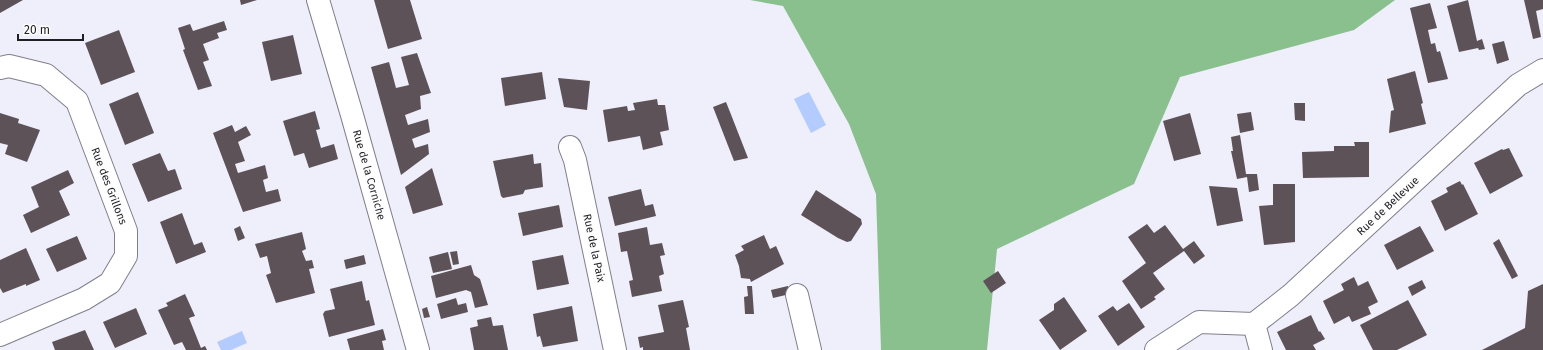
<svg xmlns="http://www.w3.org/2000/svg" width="1543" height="350" font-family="'Fira Sans',sans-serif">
  <rect width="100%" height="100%" fill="#efeefb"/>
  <path fill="#89c08e" d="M750,0H1395L1354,30L1180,77L1134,184L997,249L987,350H881L876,194L849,124L783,6Z"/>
  <g fill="#b4ccfd">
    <path d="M809,92L826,125L811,133L794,99Z"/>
    <path d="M242,331L247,343L231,350H221L217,342Z"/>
  </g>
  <g fill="#5d5258">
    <path d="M0,0H23L0,13Z"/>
    <path d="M240,0H257L241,5Z"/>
    <path d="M374,0H410L422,39L388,49Z"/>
    <path d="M1468,0L1477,41L1482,39L1485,49L1479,50L1478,48L1459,52L1447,6Z"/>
    <path d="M1524,0H1543V9L1536,11L1541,37L1533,39Z"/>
    <path d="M1430,3L1437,28L1428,30L1431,44L1435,43L1437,52L1440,51L1448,79L1428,83L1410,8Z"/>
    <path d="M224,21L227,30L217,33L219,38L203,44L209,60L203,62L212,86L198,90L183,50L185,49L178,28L190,24L193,31Z"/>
    <path d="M119,30L135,72L101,85L85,43Z"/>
    <path d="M293,35L302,74L271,81L262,42Z"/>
    <path d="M1504,41L1509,60L1497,64L1492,44Z"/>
    <path d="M417,53L431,93L420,96L421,109L405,115L408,125L428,119L430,132L412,139L415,148L428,144L429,154L401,175L371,67L389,62L396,88L409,85L401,57Z"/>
    <path d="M1415,71L1423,103L1421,104L1426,124L1389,133L1391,111L1394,110L1387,79Z"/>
    <path d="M542,72L546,99L505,106L501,78Z"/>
    <path d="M558,78L590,81L587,110L564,107Z"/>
    <path d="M138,92L154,133L125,145L109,104Z"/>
    <path d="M657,99L658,105H665L669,130L660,132L663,145L643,150L640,136L608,142L603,110L627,106L628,111L635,110L633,103Z"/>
    <path d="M726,102L730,112L748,158L734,161L713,107Z"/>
    <path d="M1294,103H1305V121L1295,120Z"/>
    <path d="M315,111L320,129L316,130L321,148L334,144L338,159L309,168L304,153L294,156L283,121Z"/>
    <path d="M1251,112L1254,130L1240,133L1237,114Z"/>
    <path d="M0,113L19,119L18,123L40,130L27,162L5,154L8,145L0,143Z"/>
    <path d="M1190,113L1201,154L1174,161L1163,121Z"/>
    <path d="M232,125L235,132L246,126L251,135L238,142L245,161L235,164L238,173L265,165L268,178L263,180L266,192L278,189L281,201L243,212L213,133Z"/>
    <path d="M1240,135L1246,174H1257L1259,190L1249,192L1247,177L1237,179L1231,151H1233L1231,137Z"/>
    <path d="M1354,142H1369V177L1303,178L1302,152L1334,151V146H1355Z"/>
    <path d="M1509,148L1523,176L1490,194L1474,163L1502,149L1503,150Z"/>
    <path d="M160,153L168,171L175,169L182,189L148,202L132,164Z"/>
    <path d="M533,154L534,164L541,163L543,187L525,190L523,194L503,198L501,196L493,161Z"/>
    <path d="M432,168L443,205L413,214L405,187Z"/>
    <path d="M68,170L74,183L59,191L70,215L31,233L23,215L39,207L31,187Z"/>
    <path d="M1460,181L1462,185L1463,184L1478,214L1445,231L1431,201L1448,192L1446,188Z"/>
    <path d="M1273,184H1295V242L1264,245L1259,206L1273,205Z"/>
    <path d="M1209,186L1237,188L1243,221L1217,226Z"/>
    <path d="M641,189L645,206L653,204L656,216L615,226L608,197Z"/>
    <path d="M816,190L861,219L862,224L851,241L847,242L838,238L801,215Z"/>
    <path d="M559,205L563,227L523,236L518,213Z"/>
    <path d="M182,213L194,245L202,242L206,252L176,264L160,222Z"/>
    <path d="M1147,224L1154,233L1165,225L1183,249L1194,241L1205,256L1194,264L1184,251L1153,273L1165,289L1154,297L1156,299L1141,309L1122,281L1146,263L1128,237Z"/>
    <path d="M240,226L245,238L238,241L234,229Z"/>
    <path d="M1420,226L1434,251L1397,270L1384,245Z"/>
    <path d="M647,227L650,245L662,243L665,255L660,256L664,274L659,276L662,291L632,297L629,281L633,280L627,251L621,252L618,233Z"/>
    <path d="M302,232L306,249L302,251L306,261L312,260L314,268L309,269L315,293L276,303L266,275L271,273L267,256L260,258L255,244Z"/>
    <path d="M764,235L770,249L776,246L784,264L751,282L750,279L741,278L739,266L735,255L744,250L741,246Z"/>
    <path d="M77,236L87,259L57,272L46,249Z"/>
    <path d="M1499,239L1518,276L1512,279L1493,243Z"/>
    <path d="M26,248L40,280L26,286V284L3,293L0,288V260Z"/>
    <path d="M457,251L459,264L453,265L450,252Z"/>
    <path d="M448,252L452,269L433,273L429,257Z"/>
    <path d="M364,255L366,264L346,269L344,260Z"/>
    <path d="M563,255L569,284L537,290L532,261Z"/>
    <path d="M471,265L474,275L480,279L488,305L475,308L471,292L466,290L436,298L431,276Z"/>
    <path d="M998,271L1006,283L991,293L983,281Z"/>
    <path d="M1354,277L1358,286L1368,281L1378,302L1368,307L1371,314L1352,322L1349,316L1334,324L1323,301L1344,290L1341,284Z"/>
    <path d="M1422,280L1426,288L1412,296L1408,287Z"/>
    <path d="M362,281L366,301L369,300L375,325L329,337L323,314L325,311L335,309L330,289Z"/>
    <path d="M1543,284V350H1482L1525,328L1528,291Z"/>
    <path d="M747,286H752L754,314H745L744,297L748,296Z"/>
    <path d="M788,286L790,294L773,298L771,290Z"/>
    <path d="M185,294L195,316L189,318L201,348L205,346L207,350H186L182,342L174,345L158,310L168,306L166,303Z"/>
    <path d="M1064,297L1087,331L1060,350L1039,320L1054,310V304Z"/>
    <path d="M456,298L458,305L466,303L468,312L441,319L437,304Z"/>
    <path d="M683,300L689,327L686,328L690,350H643V347L640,348L638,337L664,332L658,305Z"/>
    <path d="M1408,300L1427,335L1397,350H1373L1360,325Z"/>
    <path d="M1129,303L1145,327L1118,346L1098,316L1113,306L1117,311Z"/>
    <path d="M572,306L578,341L543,347L540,336L537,337L533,314Z"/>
    <path d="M427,307L430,317L424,318L422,309Z"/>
    <path d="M136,308L147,334L115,348L103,322Z"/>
    <path d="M1311,315L1319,332L1320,331L1325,339L1313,345L1316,350H1286L1277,332Z"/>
    <path d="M491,317L493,326L503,325L508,350H474L470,328L478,326L477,320Z"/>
    <path d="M383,329L386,340L382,341L384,350H350L347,339Z"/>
    <path d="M85,330L94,350H55L52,342Z"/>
  </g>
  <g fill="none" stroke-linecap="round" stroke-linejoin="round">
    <g stroke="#807f8b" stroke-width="24">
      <g id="minor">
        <path d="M318,0L352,115L418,350"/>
        <path d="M0,68L9,66L46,75L77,101L126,231V256L110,283L84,299L0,335"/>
        <path d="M570,147L575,160L615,350"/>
        <path d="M797,295L810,350"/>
        <path d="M1156,350L1199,322L1254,324"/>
        <path d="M1261,350L1254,324L1291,295L1518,85L1543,70"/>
      </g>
    </g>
    <use href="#minor" stroke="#fff" stroke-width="22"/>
  </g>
  <g text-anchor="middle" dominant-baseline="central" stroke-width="4" stroke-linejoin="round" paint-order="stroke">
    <g font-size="11" fill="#1f1e23" stroke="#fdfdfd">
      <text transform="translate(369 175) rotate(74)">Rue de la Corniche</text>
      <text transform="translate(109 186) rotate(69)">Rue des Grillons</text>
      <text transform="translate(1388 206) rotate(-43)">Rue de Bellevue</text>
      <text transform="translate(594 248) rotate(78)">Rue de la Paix</text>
    </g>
  </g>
  <path d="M18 34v6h65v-6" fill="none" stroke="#1f1e23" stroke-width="2"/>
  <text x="24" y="34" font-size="12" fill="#1f1e23" stroke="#fdfdfd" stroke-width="3" paint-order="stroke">20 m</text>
</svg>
